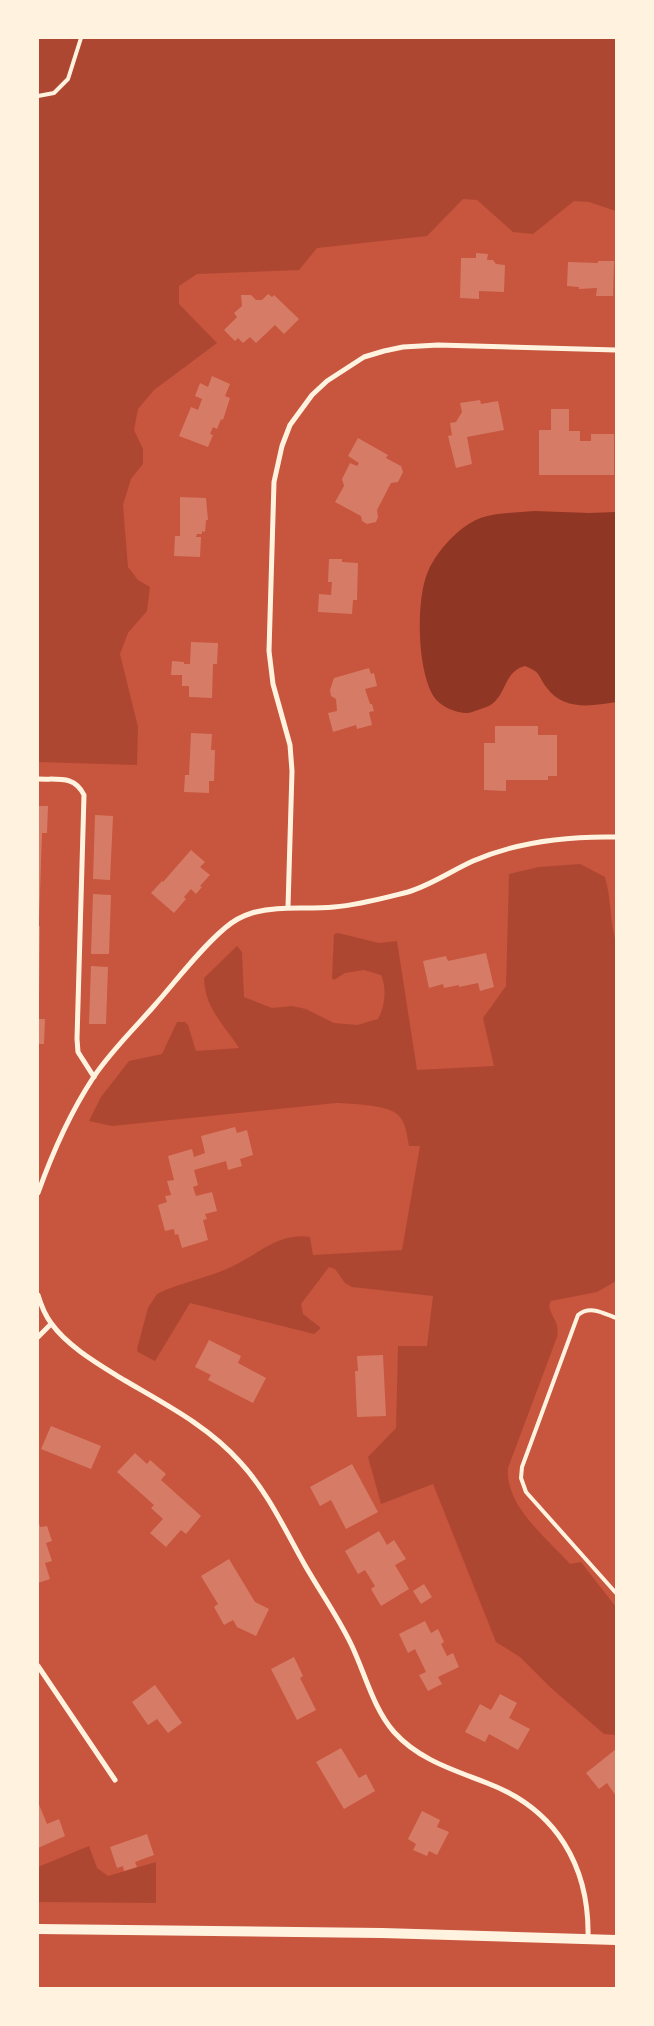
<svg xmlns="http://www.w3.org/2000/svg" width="654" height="2026" font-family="'Playfair Display',serif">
  <rect width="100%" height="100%" fill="#c8553d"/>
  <g fill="#ae4732">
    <path d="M38,38H616V211L589,202L574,201L533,234L513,232L477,200L463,199L427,236L317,248L299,270L197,274L179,286V304L217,343L154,390L138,409L134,430L143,449V464L131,479L123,505L128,567L138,580L150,587L147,611L128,633L120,654L138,727L137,765L38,762Z"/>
    <path d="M580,864L605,877C611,898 610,919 615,939L616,1281L597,1292L556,1300L551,1301L549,1306C552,1319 560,1322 557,1337L508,1468C505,1506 546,1537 570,1564L581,1562L616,1607V1735L604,1734L551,1688L520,1657L496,1642L433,1484L381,1504L368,1457L396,1428L398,1346H427L433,1296L352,1287L345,1283L335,1269L329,1267L301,1304L303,1314L321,1328L314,1334L190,1303L155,1361L138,1352L137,1349L148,1308L157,1294C181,1282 209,1278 233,1266C259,1254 279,1232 310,1237L313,1255L402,1250L420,1146H409C407,1136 406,1121 397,1114C384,1104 351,1104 336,1103L112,1126L89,1121L101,1097L129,1061L162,1054L177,1022H185L188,1025L196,1051L239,1048C223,1023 205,1009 204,978L237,946L242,952L244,997L272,1008L292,1006L306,1009L334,1023L357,1025L378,1019C385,1006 387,988 381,975L364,970L345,973L334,980L332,978L334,934L338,933L379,943L397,941L417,1070L494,1066L483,1018L506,986L509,874L539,867Z"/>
    <path d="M89,1846L97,1868L108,1876L156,1862V1903L38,1902V1867Z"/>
  </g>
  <path fill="#8f3625" d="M534,511L589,513L616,512V702C592,706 564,711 547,688C537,675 542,673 525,666C504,672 507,692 492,704C488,707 482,708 478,710C474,711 470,713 467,713C455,713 440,706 434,697C417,671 416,602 427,574C435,553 455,531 474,521C491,512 515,513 534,511Z"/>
  <g fill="#d67c66">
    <path d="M476,253L488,254L487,260H493L496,264L505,265L504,292L479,291V299L460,298L461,258H476Z"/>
    <path d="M598,261H614L613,296H596L597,288L579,289V287L567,286L568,262L598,263Z"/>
    <path d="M268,294L272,297L274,295L299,319L284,334L275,325L256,343L250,337L243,343L238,338L235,341L224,330L237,317L234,313L242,306L241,295H251L256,300H262Z"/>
    <path d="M212,376L230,384L225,396L230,398L223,420L221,419L217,429L213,427L210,434L213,435L208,447L179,436L191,407L198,410L202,399L195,396L200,383L208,387Z"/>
    <path d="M480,400L481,404L498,401L504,430L467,437L472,464L456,468L448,436L452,435L450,423L456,422L462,412L460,403Z"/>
    <path d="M551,409H569V431H580V441H591V434H614V475H539V430H551Z"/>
    <path d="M358,438L388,455L386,458L401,466L403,472L398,482L391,483L377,510L378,517L376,522L367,524L362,521L361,516L335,502L344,486L342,479L350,463L357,466L359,463L348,456Z"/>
    <path d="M180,497L206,498L208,520H206L205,532L202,531V534H197L196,537H201L200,557L174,556L175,536H180Z"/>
    <path d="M329,559H342V562L358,563L357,600H353L352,614L318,612L319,594L331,595L332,582H328Z"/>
    <path d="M191,642L218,643L217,664H213L212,698L189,697V686H182V675H171L172,661L184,662V664H190Z"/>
    <path d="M369,668L371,674L374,673L377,686L365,689L370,704H372L374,711L369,712L372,725L357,729L356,725L333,732L328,713L337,711L336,699L331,696L330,690L334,678Z"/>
    <path d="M495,726H538V735H557V776H548V780H506V791L484,790V743H495Z"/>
    <path d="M191,733L212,734L211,750H215L214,781H209V793L184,792L185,775H189Z"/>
    <path d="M38,806H48L47,833H42L39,923H38Z"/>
    <path d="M95,815L113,816L110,880L93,879Z"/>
    <path d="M191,850L205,862L200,867L210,875L200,886L202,887L196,894L191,889L184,897L186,899L174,913L151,893L162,881L163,882Z"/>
    <path d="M93,894L111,895L109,954H91Z"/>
    <path d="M38,926H40L39,1002H38Z"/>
    <path d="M486,953L494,987L480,991L478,983L459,987V985L444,988L443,984L429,988L423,961L446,956L448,961Z"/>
    <path d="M91,966L108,967L106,1024H89Z"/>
    <path d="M38,1019H45L44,1044H38Z"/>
    <path d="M235,1127L237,1133L247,1130L253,1155L240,1159L242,1166L228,1170L226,1161L194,1170L198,1185L193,1187L196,1196L212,1192L217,1211L205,1214L207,1219L203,1220L208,1240L182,1248L178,1234L175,1235L174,1229L165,1231L158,1205L167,1202L165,1196L171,1195L167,1181L174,1180L168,1156L192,1149L194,1157L205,1153L201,1136Z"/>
    <path d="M209,1340L241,1356L238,1363L266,1378L253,1403L208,1380L211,1375L195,1367Z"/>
    <path d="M383,1355L386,1416L357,1417L355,1371H358L357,1356Z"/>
    <path d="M51,1426L101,1446L91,1469L41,1449Z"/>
    <path d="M135,1453L147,1464L150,1460L166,1474L161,1480L201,1516L186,1534L181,1530L166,1547L150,1533L163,1519L151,1508L154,1505L117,1472Z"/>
    <path d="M352,1464L378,1512L346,1529L331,1500L320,1506L310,1487Z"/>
    <path d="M38,1519L40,1527L47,1526L52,1541L46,1543L52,1561L45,1563L50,1579L38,1583Z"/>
    <path d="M379,1531L387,1545L394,1540L406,1559L395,1565L409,1589L381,1606L371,1589L375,1586L365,1570L358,1574L345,1551Z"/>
    <path d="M229,1559L255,1602L269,1609L256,1636L237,1627L233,1620L224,1625L214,1607L218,1604L201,1576Z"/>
    <path d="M424,1584L432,1597L421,1604L413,1591Z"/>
    <path d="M425,1621L431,1633L438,1629L444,1642L441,1644L447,1656L453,1653L459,1667L438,1677L442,1684L428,1691L419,1675L426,1672L415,1649L408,1653L399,1634Z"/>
    <path d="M294,1657L303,1676L300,1678L316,1710L297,1720L271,1669Z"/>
    <path d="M155,1685L182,1723L168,1733L157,1719L148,1725L132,1702Z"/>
    <path d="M500,1694L517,1703L509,1718L530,1729L518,1750L489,1734L485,1742L465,1732L480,1704L491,1710Z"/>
    <path d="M341,1748L359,1778L366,1774L375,1791L344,1809L316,1762Z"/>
    <path d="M616,1749V1796L607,1783L599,1789L586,1773Z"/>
    <path d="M38,1802L47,1824L59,1819L65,1836L38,1848Z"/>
    <path d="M422,1811L440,1820L437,1827L449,1832L437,1855L429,1851L427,1856L413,1850L416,1844L408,1839Z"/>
    <path d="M147,1834L154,1855L135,1862L137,1867L124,1871L123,1866L117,1868L110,1847Z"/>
  </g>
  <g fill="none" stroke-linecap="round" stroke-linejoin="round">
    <g stroke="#fff3e0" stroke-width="4">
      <path d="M38,96L54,93L68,79L81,38"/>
      <path d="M616,1318C603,1313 590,1305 578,1315L522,1467L521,1478L526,1492L616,1593"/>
    </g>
    <g stroke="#fff3e0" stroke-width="5">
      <path d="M38,779C58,780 74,775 84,795L77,1039L78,1052L94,1077"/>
      <path d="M288,907L292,771L290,745L273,684L269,651L274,482L282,446L290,425L312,395L327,381L364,357L384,351L403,347L438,345L616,350"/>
      <path d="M38,1193C52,1154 70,1113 93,1078C110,1052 134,1029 154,1006C177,980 199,950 225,928C233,921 242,916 252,913C279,905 306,910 334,907C359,905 384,898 408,892C431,885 451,871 473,861C519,841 567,836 616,837"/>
      <path d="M38,1295C41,1305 45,1315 51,1323C68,1347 100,1365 124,1380C165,1404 208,1426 240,1462C268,1492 286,1532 306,1567C321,1593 338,1617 351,1644C365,1673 373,1708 394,1732C419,1760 454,1770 487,1783C556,1809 590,1866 588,1939"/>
      <path d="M38,1337L51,1324"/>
      <path d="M38,1666L115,1780"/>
    </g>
    <path stroke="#fff3e0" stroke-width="10" d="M38,1929L382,1933L616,1940"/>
  </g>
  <rect width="654" height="2026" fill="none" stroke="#fff3e0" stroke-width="78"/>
</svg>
